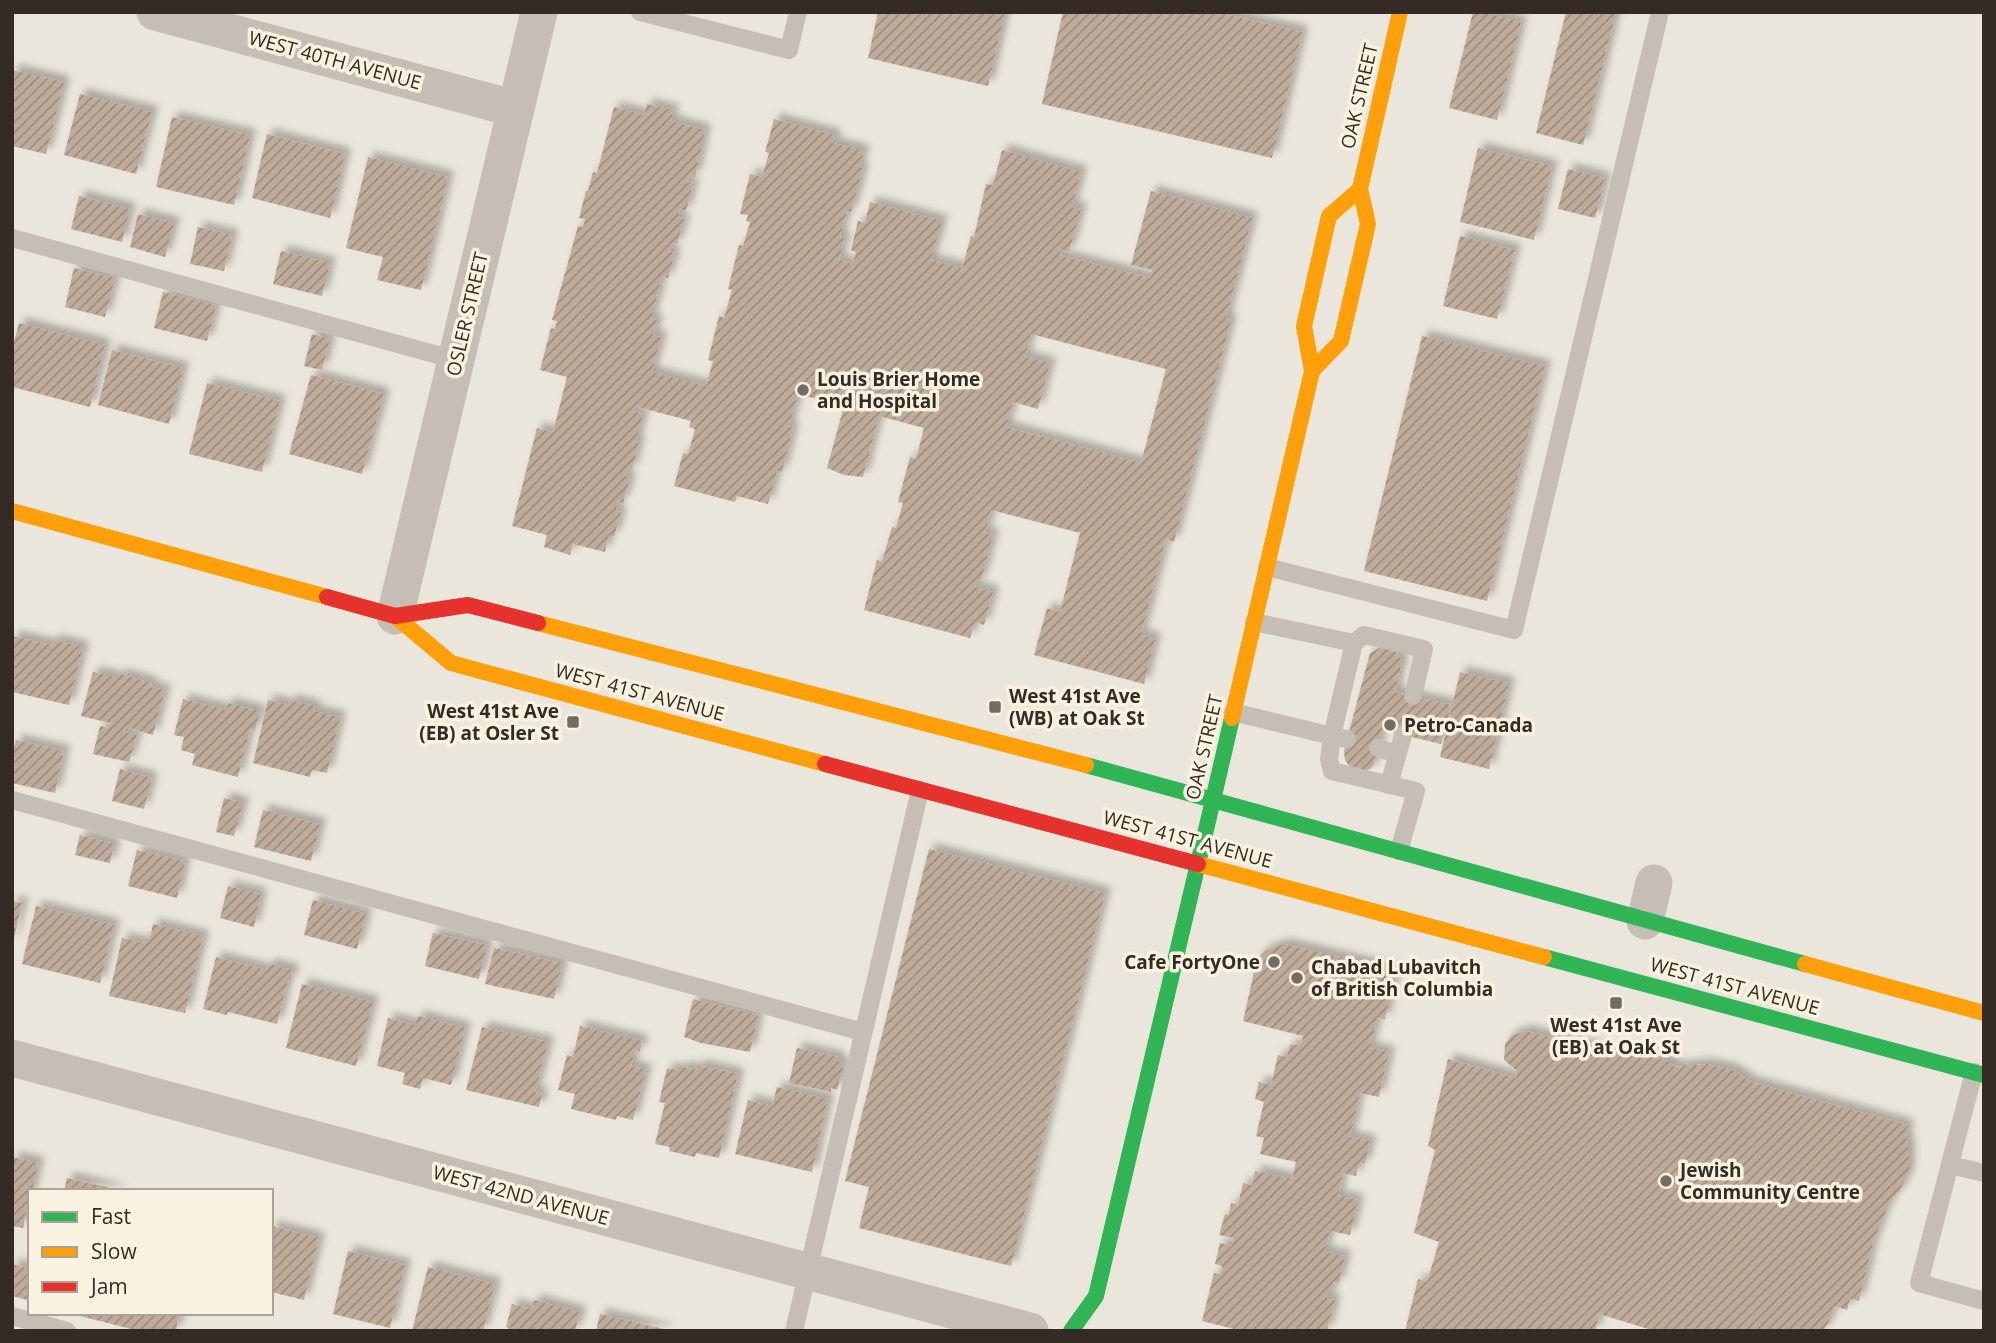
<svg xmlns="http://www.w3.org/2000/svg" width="1996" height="1343" font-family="'Open Sans',sans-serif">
  <defs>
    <pattern id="building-hatch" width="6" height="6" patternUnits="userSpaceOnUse" patternTransform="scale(1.75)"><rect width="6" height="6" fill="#c0ac9b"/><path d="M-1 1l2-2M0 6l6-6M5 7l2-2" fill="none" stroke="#9d8c7e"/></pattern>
    <filter id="shadow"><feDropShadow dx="6" dy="-6" stdDeviation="3.5" flood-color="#0004"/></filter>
  </defs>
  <rect width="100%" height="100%" fill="#ebe6db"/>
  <g fill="url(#building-hatch)" fill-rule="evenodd" filter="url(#shadow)">
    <path d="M878,12H1005L988,86L868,58Z"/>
    <path d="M1063,12H1216L1302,32L1272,158L1042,104Z"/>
    <path d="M1473,12H1483L1521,22L1497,120L1449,108Z"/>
    <path d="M1566,12H1616L1583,145L1536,133Z"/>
    <path d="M12,70L64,82L46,154L12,146Z"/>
    <path d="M80,94L152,112L136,174L64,155Z"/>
    <path d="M647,104L673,110L671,121L705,130L695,177L689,175L687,182L693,184L686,211L680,209L678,218L684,219L677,244L671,243L669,252L675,253L668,278L662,277L651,319L657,320L653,335L661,338L652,372L706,386L713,361L708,360L719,316L724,318L732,290L728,289L739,245L743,246L750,222L746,221L748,215L740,214L750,174L762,177L769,153L765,152L774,119L835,135L833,143L864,151L859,167L863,168L851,212L847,211L840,237L845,238L839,260L853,264L856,252L851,250L858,221L865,223L870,202L942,221L931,260L962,268L971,236L974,237L986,184L993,185L1002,150L1081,172L1072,207L1081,209L1069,252L1061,250L1059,255L1150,278L1152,270L1131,265L1151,191L1252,218L1226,319L1231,320L1174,542L1166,539L1141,635L1155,639L1144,684L1034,655L1047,608L1060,612L1080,533L991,510L985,533L993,535L981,581L977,580L975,587L993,592L984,625L975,622L970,638L864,610L877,560L882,562L892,527L896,528L903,503L898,502L910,457L916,459L924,428L879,416L863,477L844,475L827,468L844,406L798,394L789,427L793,428L782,472L777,471L768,504L737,496L735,502L674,486L683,453L688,454L695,429L689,427L691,421L634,406L633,411L643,414L636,442L639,443L632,469L627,468L625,476L630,478L623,503L618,501L616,510L621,512L614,537L609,535L605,552L573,544L570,555L544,547L547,535L512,526L537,428L553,432L567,377L540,370L551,328L555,329L557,321L552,320L578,226L583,227L585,219L579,218L586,191H588L593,172L597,173L614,107L644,115ZM1031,334L1166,369L1141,463L1006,427L1013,402L1038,409L1050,363L1025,357Z"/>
    <path d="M172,117L250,135L234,205L156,187Z"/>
    <path d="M267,134L345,154L330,218L252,198Z"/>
    <path d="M1478,148L1552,166L1534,240L1460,222Z"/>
    <path d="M368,157L448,177L421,290L377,280L383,257L346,248Z"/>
    <path d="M1568,169L1605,178L1595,218L1558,209Z"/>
    <path d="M79,196L130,209L122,242L71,229Z"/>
    <path d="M138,214L174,223L165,257L130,247Z"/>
    <path d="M198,227L232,235L224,271L190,264Z"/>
    <path d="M1460,236L1515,250L1497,319L1443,306Z"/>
    <path d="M281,251L330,263L322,296L273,284Z"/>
    <path d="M74,268L115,278L105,317L65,307Z"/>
    <path d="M163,292L216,305L207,341L154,328Z"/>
    <path d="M19,323L105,345L90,407L12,387V350Z"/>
    <path d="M312,334L330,339L322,370L304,366Z"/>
    <path d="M1422,336L1545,366L1487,601L1364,571Z"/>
    <path d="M112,350L183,368L169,424L98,405Z"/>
    <path d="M311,375L384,394L362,474L289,454Z"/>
    <path d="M207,383L280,401L262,472L189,454Z"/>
    <path d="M12,636L52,645L53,640L83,647L69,705L12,692Z"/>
    <path d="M1383,646L1394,649L1402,662L1395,692L1451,705L1441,744L1382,730L1374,764L1371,768L1365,772L1350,767L1345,760L1344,751L1370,653Z"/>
    <path d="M93,672L119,678L120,674L152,683L151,687L165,690L153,735L125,727L124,732L137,735L129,762L93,754L100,726L109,728L110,723L81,716Z"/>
    <path d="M1460,672L1509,683L1489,769L1440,757Z"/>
    <path d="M183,699L226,710L228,703L260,711L255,730L250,729L238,777L192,765L195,754L181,750L184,737L174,735Z"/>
    <path d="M268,700L289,705L290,700L315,706L314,711L340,717L327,773L312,770L310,777L253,763Z"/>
    <path d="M16,740L64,751L55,793L12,783V754Z"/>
    <path d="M120,769L152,778L144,809L112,801Z"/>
    <path d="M224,798L243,803L234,836L216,832Z"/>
    <path d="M263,810L320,824L311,861L254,847Z"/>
    <path d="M80,835L114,844L110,863L75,855Z"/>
    <path d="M929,849L1105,893L1011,1266L859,1228L869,1187L845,1181Z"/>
    <path d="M137,850L185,861L177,898L128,886Z"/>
    <path d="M228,886L261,894L254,927L220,918Z"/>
    <path d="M313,900L366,914L357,949L304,935Z"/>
    <path d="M12,901L22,903L13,943H12Z"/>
    <path d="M36,906L114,925L100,983L22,964Z"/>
    <path d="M153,924L203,936L185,1013L109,996L122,938L145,943L146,938L150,939Z"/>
    <path d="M433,933L487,945L479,979L425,966Z"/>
    <path d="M1284,944L1396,970L1385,1019L1377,1018L1370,1048L1389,1052L1379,1097L1360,1093L1350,1137L1370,1141L1365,1164L1359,1163L1356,1176L1343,1173L1338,1196L1358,1200L1350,1235L1330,1231L1325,1252L1345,1256L1339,1283L1333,1282L1330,1295H1328L1327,1299L1335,1300L1327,1331H1242L1202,1321L1214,1273L1221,1274L1222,1266L1215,1264L1220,1243L1232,1246L1233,1238L1219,1235L1225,1214L1229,1215L1231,1203L1238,1205L1243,1183L1252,1185L1255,1171L1292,1179L1296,1162L1260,1154L1264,1138L1256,1136L1264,1102L1255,1099L1259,1082L1271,1085L1278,1055L1287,1057L1290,1044L1301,1046L1303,1036L1243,1021L1257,959L1266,950Z"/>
    <path d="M494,948L562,963L554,999L485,984Z"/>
    <path d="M216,957L267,970L269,964L293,970L291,980H288L277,1024L228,1012L227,1015L203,1009Z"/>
    <path d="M302,984L373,1002L356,1066L286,1048Z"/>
    <path d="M693,999L758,1015L750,1052L701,1043L684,1037Z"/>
    <path d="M418,1016L465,1028L451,1085L423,1078L420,1089L402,1084L405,1073L377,1066L388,1018L415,1025Z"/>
    <path d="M580,1026L642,1041L640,1051L635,1050L631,1066L646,1070L633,1120L617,1116L616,1120L571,1109L575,1094L558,1090L567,1055L573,1057Z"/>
    <path d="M482,1027L548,1042L535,1092L542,1094L539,1107L466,1090Z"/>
    <path d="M1526,1031L1628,1056L1630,1051L1668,1061L1676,1067L1707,1064L1733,1070L1751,1082L1908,1125L1906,1137L1909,1149V1172L1900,1190L1889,1203L1873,1243L1859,1301L1850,1299L1847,1310L1834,1306L1829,1322L1823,1331H1655L1599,1314L1595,1331H1405L1418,1279L1427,1282L1439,1242L1414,1233L1435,1150L1428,1146L1448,1059L1516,1078L1517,1071L1504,1060L1505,1044L1512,1035Z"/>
    <path d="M797,1048L838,1057V1062L844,1063L837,1090L831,1088V1092L789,1083Z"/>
    <path d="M698,1065L738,1074L719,1158L696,1153L695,1157L669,1151L670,1147L655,1144L665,1103L659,1102L667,1068L682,1071V1067L697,1070Z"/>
    <path d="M777,1087L828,1099L812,1172L735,1154L748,1100L772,1106Z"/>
    <path d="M12,1157L38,1163L32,1191H30L23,1228L12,1226Z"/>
    <path d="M67,1178L120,1190V1191H64Z"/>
    <path d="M271,1226L319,1238L304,1300L271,1292Z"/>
    <path d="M348,1251L405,1265L390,1328L333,1314Z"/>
    <path d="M12,1264L30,1269L27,1300L12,1296Z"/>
    <path d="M428,1267L495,1284L483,1331H412Z"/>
    <path d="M534,1300L580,1312L575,1331H509L510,1329L506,1327L512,1304L532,1309Z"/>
    <path d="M68,1313H179L176,1331H139Z"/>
    <path d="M600,1314L668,1330V1331H596Z"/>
  </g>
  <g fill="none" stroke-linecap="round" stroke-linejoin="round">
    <g stroke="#c4beb5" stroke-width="18">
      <path d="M640,12L789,50L798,12"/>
      <path d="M12,238L456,360"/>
      <path d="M1267,567L1514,630L1660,12"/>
      <path d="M1354,643L1364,635L1424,649L1413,696"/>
      <path d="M1233,712L1332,736L1354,643L1254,622"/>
      <path d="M1347,739L1332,736L1329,759L1332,771L1416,791L1399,851"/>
      <path d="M1378,748L1397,754"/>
      <path d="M1389,785L1403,735"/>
      <path d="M12,800L863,1032"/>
      <path d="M1974,1072L1919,1283L1984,1301"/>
      <path d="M1950,1165L1984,1173"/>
      <path d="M12,1316L67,1331"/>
      <path d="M794,1331L920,790"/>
    </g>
    <g stroke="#c4beb5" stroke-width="37">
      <path d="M155,12L516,109"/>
      <path d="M395,616L539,12"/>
      <path d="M1645,921L1654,883"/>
      <path d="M12,1058L1030,1331"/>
    </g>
    <g stroke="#30b455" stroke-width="16">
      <path d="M1232,718L1213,800L1805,964"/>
      <path d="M1544,957L1984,1075"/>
      <path d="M1071,1331L1096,1296L1213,800L1086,765"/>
    </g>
    <g stroke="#ff9f0a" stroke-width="16">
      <path d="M1312,371L1341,341L1368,224L1360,189L1400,12"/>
      <path d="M12,511L327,597"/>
      <path d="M395,616L451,663L825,764"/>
      <path d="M538,623L1086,765"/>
      <path d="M1232,718L1312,371L1304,326L1329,216L1360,189"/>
      <path d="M1198,864L1544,957"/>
      <path d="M1805,964L1984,1013"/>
    </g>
    <g stroke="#e5322d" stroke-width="16">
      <path d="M327,597L395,616L468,605L538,623"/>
      <path d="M825,764L1198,864"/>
    </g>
  </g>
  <g fill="#746c64" stroke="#faf2e1" stroke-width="2.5">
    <circle cx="803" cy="390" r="7"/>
    <rect x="988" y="700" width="14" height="14" rx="3.5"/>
    <rect x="566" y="715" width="14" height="14" rx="3.5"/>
    <circle cx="1390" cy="725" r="7"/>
    <circle cx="1274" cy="962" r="7"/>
    <circle cx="1297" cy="978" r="7"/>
    <rect x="1609" y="996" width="14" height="14" rx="3.5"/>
    <circle cx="1666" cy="1181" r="7"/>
  </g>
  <g text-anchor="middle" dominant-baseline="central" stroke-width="7" stroke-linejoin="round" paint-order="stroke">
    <g font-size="19" fill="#342b24" stroke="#faf2e1">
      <text transform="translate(335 60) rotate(15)">WEST 40TH AVENUE</text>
      <text transform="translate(1359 96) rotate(-77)">OAK STREET</text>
      <text transform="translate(467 314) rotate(-77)">OSLER STREET</text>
      <text transform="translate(640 692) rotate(15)">WEST 41ST AVENUE</text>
      <text transform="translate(1204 747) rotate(-77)">OAK STREET</text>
      <text transform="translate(1188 839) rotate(15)">WEST 41ST AVENUE</text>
      <text transform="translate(1735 986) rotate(15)">WEST 41ST AVENUE</text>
      <text transform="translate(521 1195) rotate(15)">WEST 42ND AVENUE</text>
    </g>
    <g font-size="19" font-weight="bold" fill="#342b24" stroke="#faf2e1" text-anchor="start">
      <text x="817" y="379">Louis Brier Home<tspan x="817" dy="22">and Hospital</tspan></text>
      <text x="1009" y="696">West 41st Ave<tspan x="1009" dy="22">(WB) at Oak St</tspan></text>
      <text x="559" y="711" text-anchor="end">West 41st Ave<tspan x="559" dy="22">(EB) at Osler St</tspan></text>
      <text x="1404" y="725">Petro-Canada</text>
      <text x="1260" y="962" text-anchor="end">Cafe FortyOne</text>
      <text x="1311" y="967">Chabad Lubavitch<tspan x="1311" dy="22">of British Columbia</tspan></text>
      <text x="1616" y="1025" text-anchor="middle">West 41st Ave<tspan x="1616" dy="22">(EB) at Oak St</tspan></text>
      <text x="1680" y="1170">Jewish<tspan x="1680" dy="22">Community Centre</tspan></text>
    </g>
  </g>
  <rect width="1996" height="1343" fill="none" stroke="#342b24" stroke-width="28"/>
  <rect x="28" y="1189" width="245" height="126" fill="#faf2e1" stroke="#aba295" stroke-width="2"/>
  <rect x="42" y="1212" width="35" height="10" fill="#30b455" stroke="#aba295" stroke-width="2"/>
  <text x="91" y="1224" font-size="21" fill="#342b24">Fast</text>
  <rect x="42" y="1247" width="35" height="10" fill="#ff9f0a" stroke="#aba295" stroke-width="2"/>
  <text x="91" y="1259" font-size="21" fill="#342b24">Slow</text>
  <rect x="42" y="1282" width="35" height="10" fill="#e5322d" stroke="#aba295" stroke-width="2"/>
  <text x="91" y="1294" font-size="21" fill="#342b24">Jam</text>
</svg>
